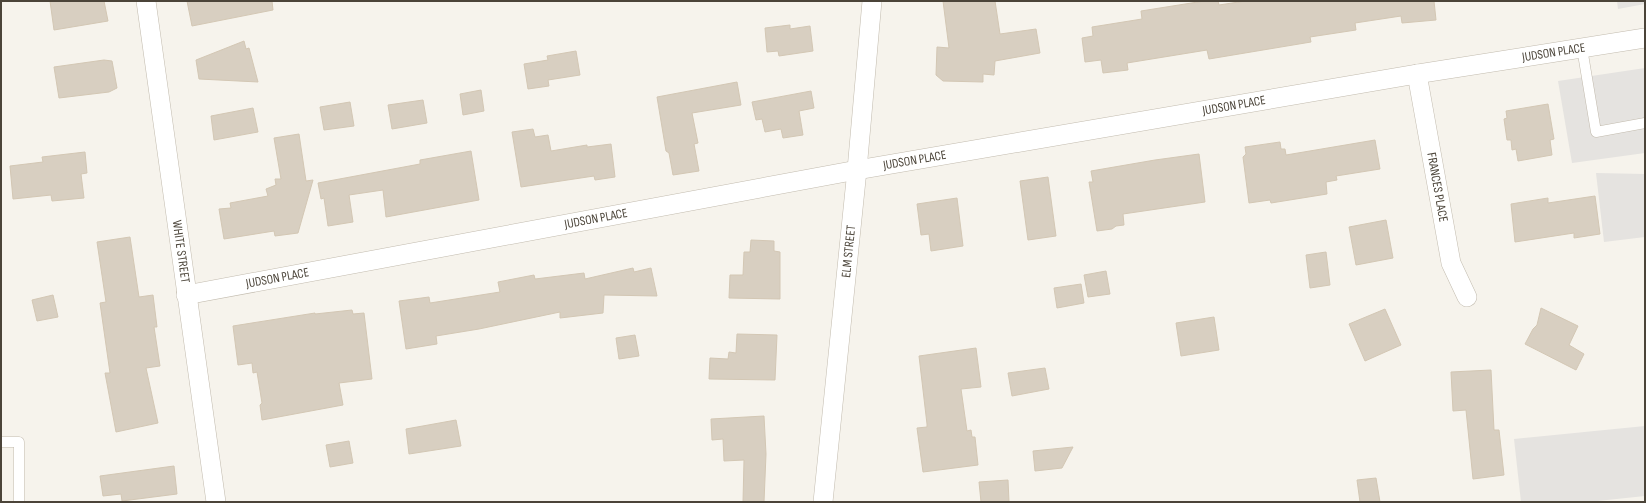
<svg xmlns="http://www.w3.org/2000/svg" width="1646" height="503" font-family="'Sofia Sans Condensed',sans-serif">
  <rect width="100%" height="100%" fill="#f6f3ec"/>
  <g fill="#e5e3e0">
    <path d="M1617,1H1645V4L1618,9Z"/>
    <path d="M1645,68V153L1572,163L1558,81Z"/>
    <path d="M1596,173L1645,174V237L1604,242Z"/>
    <path d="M1645,426V496L1588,502H1521L1514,439Z"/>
  </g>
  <g fill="#d8cfc1" stroke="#d3c7b4">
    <path d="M50,1H104L108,21L54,30Z"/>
    <path d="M187,1H272L273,10L192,26Z"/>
    <path d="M943,1H995L1000,34L1036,29L1040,53L995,61L994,75L983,74V82L943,81L936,75L937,47L949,48Z"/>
    <path d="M1204,1H1218L1219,5L1245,1H1434L1436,20L1402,23L1401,16L1355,23L1356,30L1310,37L1311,42L1209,59L1207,50L1127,63L1128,70L1103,73L1101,60L1085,62L1082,38L1093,36L1092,27L1142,19L1141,11Z"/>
    <path d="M790,25V29L810,26L813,51L779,56L778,51L767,52L765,28Z"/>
    <path d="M244,41L246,49L249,48L258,82L199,79L196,60Z"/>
    <path d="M576,51L580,75L548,80L549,86L528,89L524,64L548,60L547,56Z"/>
    <path d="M104,60L112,61L117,88L109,92L59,98L54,67Z"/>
    <path d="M737,82L741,105L692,113L698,143L694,144L699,171L673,175L669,153L666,151L657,97Z"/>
    <path d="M481,90L484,111L463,115L460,94Z"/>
    <path d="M811,91L814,108L799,111L803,135L783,138L781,129L765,132L762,119L756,120L752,102Z"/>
    <path d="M423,100L427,123L392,129L388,105Z"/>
    <path d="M350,102L354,126L324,130L320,107Z"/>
    <path d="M1548,104L1554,139L1550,140L1552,155L1518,161L1516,149L1512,150L1511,140H1507L1504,119L1507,118L1506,111Z"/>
    <path d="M253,108L258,132L214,140L211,116Z"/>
    <path d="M533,129L535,137L548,135L551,151L587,145V147L611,144L615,177L595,180L594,176L521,187L512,132Z"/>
    <path d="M299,134L306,181L313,180L298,233L275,236L274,231L224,239L219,209L231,208L230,203L268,196L266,189L276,185L275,179H281L274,138Z"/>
    <path d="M1375,140L1380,169L1336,176L1337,180L1326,182L1327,194L1271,203L1270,200L1249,203L1243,157L1246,154L1245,147L1280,142L1281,149H1285L1286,155Z"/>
    <path d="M471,151L479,200L386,217L383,190L349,195L353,222L328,226L324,198L321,199L318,183L420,164V160Z"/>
    <path d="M85,152L87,173L81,174L84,198L52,201L51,195L13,199L10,166L43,162L42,157Z"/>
    <path d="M1199,154L1205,202L1123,214L1124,225L1116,226L1112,229L1097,231L1089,182H1093L1091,171L1155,160Z"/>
    <path d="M1048,177L1056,236L1028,240L1020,181Z"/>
    <path d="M1595,196L1600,234L1574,238V233L1515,242L1511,204L1548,198V203Z"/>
    <path d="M957,198L963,246L931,251L929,234L921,235L917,204Z"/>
    <path d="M1386,220L1393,258L1356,265L1349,227Z"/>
    <path d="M130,237L139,297L153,295L157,327H154L160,366L146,368L158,423L116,432L105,373H110L100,303L106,302L97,242Z"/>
    <path d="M751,240L774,241V251L780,252V299L729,298L730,275H743L744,252H750Z"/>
    <path d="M1326,252L1330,285L1310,288L1306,255Z"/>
    <path d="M633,268L634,272L651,268L657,296L604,295L603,313L560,318V312L479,329L436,336L437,344L406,349L399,301L429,297L430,303L500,292L498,282L534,275L535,279L584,273L585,279Z"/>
    <path d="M1106,271L1110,294L1088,297L1084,275Z"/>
    <path d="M1081,284L1084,303L1057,308L1054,288Z"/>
    <path d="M53,295L58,317L37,321L32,300Z"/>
    <path d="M1541,308L1578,326L1569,345L1584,354L1576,370L1525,344L1533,329L1537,325Z"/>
    <path d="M1385,309L1401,345L1365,361L1349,324Z"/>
    <path d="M352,310L353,314L364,313L372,379L339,383L343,405L262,420L260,405L262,403L257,372L253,373L252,363L238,365L233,326L315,313V314Z"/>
    <path d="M1214,317L1219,350L1181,356L1176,323Z"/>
    <path d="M737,334L777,335L775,380L709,379L710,358L728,359L729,352L736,353Z"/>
    <path d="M635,335L639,356L619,359L616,338Z"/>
    <path d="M976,348L981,387L961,389L967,431L971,430L972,437H975L978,465L923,472L917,428L927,427V424L919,356Z"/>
    <path d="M1045,368L1049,389L1012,396L1008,373Z"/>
    <path d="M1491,370L1494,430H1499L1504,475L1473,479L1466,410L1453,411L1451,372Z"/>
    <path d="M764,416L766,454L764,502H743L744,460L724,461L723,439L712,440L711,419Z"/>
    <path d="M456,420L461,446L409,454L406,429Z"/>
    <path d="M349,441L353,463L330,467L326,445Z"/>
    <path d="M1073,447L1062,468L1035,471L1033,451Z"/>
    <path d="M174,466L177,494L122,501L121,494L103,496L100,476Z"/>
    <path d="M1376,478L1380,502H1360L1357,480Z"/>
    <path d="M1008,480L1009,502H981L979,482Z"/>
  </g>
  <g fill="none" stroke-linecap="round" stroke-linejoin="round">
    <g stroke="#c2bbae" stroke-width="11">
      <g id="service">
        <path d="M1582,48L1596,132L1645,123"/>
        <path d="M1,442H19V502"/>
      </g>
    </g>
    <g stroke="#c2bbae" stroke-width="20">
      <g id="minor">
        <path id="s1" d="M146,1L216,502"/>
        <path id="s2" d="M1417,74L1451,263L1467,297"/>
        <path id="s3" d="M186,295L857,170L1417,74L1645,38"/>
        <path id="s4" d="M823,502L857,170L872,1"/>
      </g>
    </g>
    <use href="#service" stroke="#fff" stroke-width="10"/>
    <use href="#minor" stroke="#fff" stroke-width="19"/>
  </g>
  <g text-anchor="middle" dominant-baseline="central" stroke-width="3" stroke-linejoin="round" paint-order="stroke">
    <g font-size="13" fill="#4b4439" stroke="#fff">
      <text stroke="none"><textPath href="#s3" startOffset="1389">JUDSON PLACE</textPath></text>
      <text stroke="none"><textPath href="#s3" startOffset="1065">JUDSON PLACE</textPath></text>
      <text stroke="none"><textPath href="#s3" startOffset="741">JUDSON PLACE</textPath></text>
      <text stroke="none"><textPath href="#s2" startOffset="115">FRANCES PLACE</textPath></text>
      <text stroke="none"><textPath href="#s3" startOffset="417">JUDSON PLACE</textPath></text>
      <text stroke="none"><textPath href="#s1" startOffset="253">WHITE STREET</textPath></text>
      <text stroke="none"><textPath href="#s4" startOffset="252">ELM STREET</textPath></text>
      <text stroke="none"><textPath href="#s3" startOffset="93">JUDSON PLACE</textPath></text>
    </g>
  </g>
  <rect width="1646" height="503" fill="none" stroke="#4b4439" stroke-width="4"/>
</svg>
